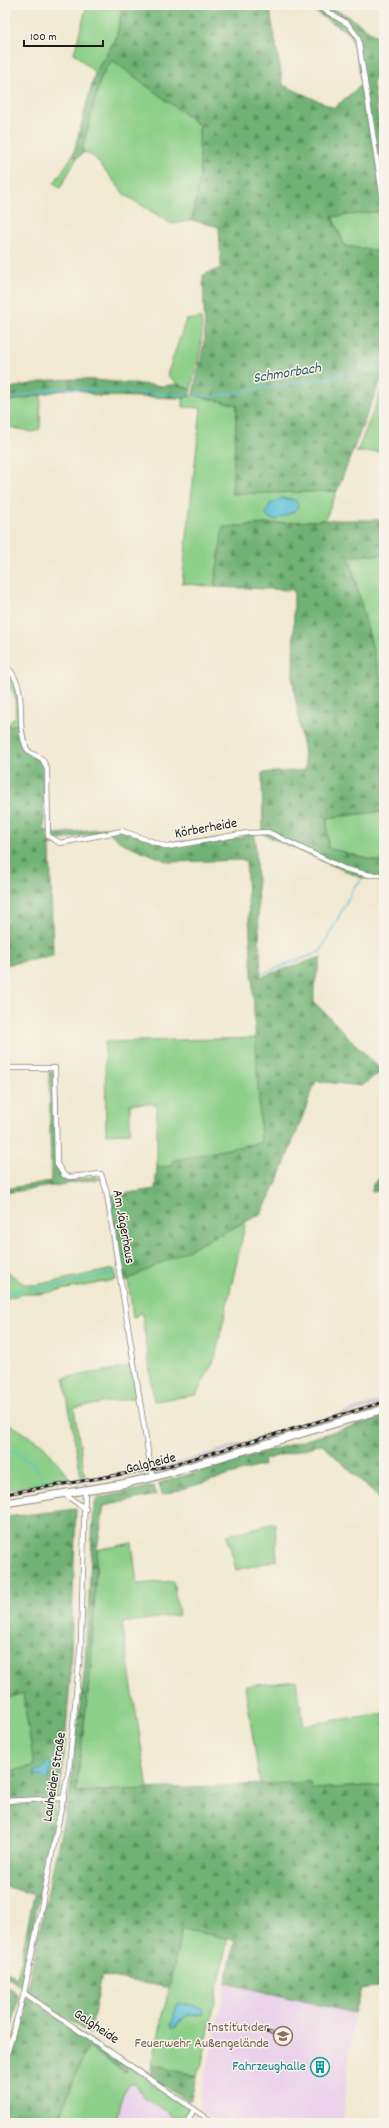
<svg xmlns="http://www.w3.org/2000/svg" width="389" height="2128" font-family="Dekko,sans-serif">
  <defs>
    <pattern id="forest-firs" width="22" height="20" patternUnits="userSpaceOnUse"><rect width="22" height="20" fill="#70b274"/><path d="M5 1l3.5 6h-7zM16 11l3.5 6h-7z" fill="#5b905e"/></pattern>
  </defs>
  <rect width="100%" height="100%" fill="#f7f3e8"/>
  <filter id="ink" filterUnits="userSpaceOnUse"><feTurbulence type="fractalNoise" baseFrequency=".025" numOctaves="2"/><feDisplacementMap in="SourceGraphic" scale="8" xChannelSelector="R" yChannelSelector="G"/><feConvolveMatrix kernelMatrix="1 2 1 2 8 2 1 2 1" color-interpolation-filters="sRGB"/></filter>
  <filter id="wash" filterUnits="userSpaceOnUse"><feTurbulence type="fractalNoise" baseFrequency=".012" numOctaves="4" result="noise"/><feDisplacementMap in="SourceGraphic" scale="16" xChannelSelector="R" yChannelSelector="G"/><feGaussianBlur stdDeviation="0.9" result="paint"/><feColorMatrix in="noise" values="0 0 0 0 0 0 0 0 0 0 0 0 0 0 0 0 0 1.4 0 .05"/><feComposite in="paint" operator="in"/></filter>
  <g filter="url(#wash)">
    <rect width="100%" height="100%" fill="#f1e9d1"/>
    <g fill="#ebd1eb">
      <path d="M226,1983L354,2013L342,2123H217L198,2109Z"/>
      <path d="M128,2066L209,2123H105Z"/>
    </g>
    <path fill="#cbbfd5" d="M384,1400V1404L167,1468L78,1484L77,1482L169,1465Z"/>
    <g fill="#8bcf88" stroke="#547652" fill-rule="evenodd">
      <path d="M87,5H123L116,38L95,73L74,53Z"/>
      <path d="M112,59L199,125L200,177L192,220L172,224L125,195L95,158L82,150L101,77Z"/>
      <path d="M73,155L77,158L60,188L54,183Z"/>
      <path d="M383,211L384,252L345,246L332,216Z"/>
      <path d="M201,318C205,341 196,367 191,390L178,384L167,375L186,320Z"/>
      <path d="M384,384V452H356L359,447Z"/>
      <path d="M41,395L40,429L33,432L5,426V402Z"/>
      <path d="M193,395L237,405L232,494L337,491L325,520L224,527L214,587L182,583L201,408L183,407V398ZM282,498L291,499L298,504L297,510L272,520Z"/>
      <path d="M349,555H384V693Z"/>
      <path d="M5,668C20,683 18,704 19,724L5,727L16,716L15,696L5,678Z"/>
      <path d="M384,811V861H376L328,848L327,818Z"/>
      <path d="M256,1038L261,1142L172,1161V1166L157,1167V1104H130V1133L106,1134L105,1042Z"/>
      <path d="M246,1221L215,1358L196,1395L154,1401L142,1312L133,1318L128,1279Z"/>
      <path d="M114,1269L116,1280L39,1294H22L5,1299V1270L24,1284L36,1285Z"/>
      <path d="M133,1366L137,1397L74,1408L85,1476L81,1477L64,1378Z"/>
      <path d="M5,1421L43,1445L71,1479L5,1490Z"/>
      <path d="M275,1523L277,1560L236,1570L227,1535Z"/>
      <path d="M132,1543L137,1584L173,1581L179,1615L122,1623L148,1789L76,1792L91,1666L97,1550Z"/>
      <path d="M296,1681L304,1725L384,1713V1785L312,1789L310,1782L260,1784L245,1686Z"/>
      <path d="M23,1692L34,1766L5,1772V1699Z"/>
      <path d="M182,1929L228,1938L201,2068H199L197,2076L152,2065ZM179,2003L200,2015L188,2014L175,2027Z"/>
      <path d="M87,2047L125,2072L128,2066L190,2109L189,2113L181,2117H172C162,2105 155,2104 143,2096C137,2091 140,2083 130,2084C119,2099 119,2106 116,2123H80L60,2115Z"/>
    </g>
    <g fill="url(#forest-firs)" stroke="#466748">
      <path d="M123,5H269L283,85L334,108L362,84L357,57L350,34L305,5H323L346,15L384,41V61L375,73L373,84L384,159L381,178L383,211L332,217L345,246L384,252V371L337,491L232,494L237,405L193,395L205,338L203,275L221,268L219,227L192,220L200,177L199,125L112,60L101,77L82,150L85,152L77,158L73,155L95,73L116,38Z"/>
      <path d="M82,379L163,386L178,384L191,390L189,396L183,398L98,396L72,388L5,402V389L51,380Z"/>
      <path d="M325,520H384V555L349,556L384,693V811L327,818L328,848L376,861H384V879L361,878L263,834L262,773L306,770L293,681L294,590L214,587L223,527Z"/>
      <path d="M19,724L21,740L25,751L40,761L45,770L44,831L52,830L56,834L111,827L164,843L241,838L245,835H255L261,977L321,957L314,987V1002L382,1071L361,1086L316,1081L279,1178L261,1214L123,1282L108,1196L155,1189L157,1167L172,1166V1161L261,1142L246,860L169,862L120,842L108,831L59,840L50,846L53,956L5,965V727Z"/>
      <path d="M52,1071L55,1078L56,1163C63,1187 76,1179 96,1176L100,1179L5,1193V1189L51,1181L49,1072Z"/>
      <path d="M384,1174V1190L372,1192L373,1184Z"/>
      <path d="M384,1417V1503L322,1444L263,1460L264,1465L162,1495L159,1483Z"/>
      <path d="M154,1486L156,1495L104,1506L97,1550L91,1666L76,1792L310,1782L312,1789L384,1785V1986L361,1989L354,2013L226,1983L235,1940L182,1929L169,1988L102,1975L90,2034L26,1993L70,1790L85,1666L94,1506L98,1498Z"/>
      <path d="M76,1509L70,1680L63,1769L22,1987L5,1976V1970L17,1978L34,1895L5,1886V1772L34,1766L23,1693L5,1699V1517Z"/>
      <path d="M5,1985L16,1993L19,2000L5,2049Z"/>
      <path d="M26,1996L128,2066L126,2072L87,2047L60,2115L80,2123H5V2071L13,2047Z"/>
      <path d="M129,2063L134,2064L150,2075L152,2065L197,2076L192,2099L187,2101Z"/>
    </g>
    <g fill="#59bfd7" stroke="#3a6e7a">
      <path d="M282,498L295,500L298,504L297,510L276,520L268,518L266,514L270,504Z"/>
      <path d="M49,1760L51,1765L49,1778L46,1780L40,1775L34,1777L35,1771L41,1770Z"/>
      <path d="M179,2003L202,2008L204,2012L203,2014H188L173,2028L171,2027L177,2004Z"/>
    </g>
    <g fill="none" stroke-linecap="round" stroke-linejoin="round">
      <g stroke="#59bfd7" stroke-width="1.5">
        <path d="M194,395L210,397L384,368"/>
        <path d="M5,400L57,388L188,395"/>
        <path d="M264,973L320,952L355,886L361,881"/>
        <path d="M27,1288L38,1290L117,1272"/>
        <path d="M5,1294L22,1289"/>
        <path d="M5,1445L33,1464L39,1471"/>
        <path d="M41,1476L46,1485"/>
      </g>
    </g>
  </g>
  <g filter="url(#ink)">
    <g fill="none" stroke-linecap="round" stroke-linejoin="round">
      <g stroke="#868276" stroke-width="6">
        <g id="minor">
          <path d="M316,5L348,24L358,37L384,206"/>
          <path d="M5,665C31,689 14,720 26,747C28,754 38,755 43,760C44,763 46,766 47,769L48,836L60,843L122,831L168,847L247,833L268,832L345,869L370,875H384"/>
          <path d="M5,1068H55L57,1164L64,1175L69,1177L101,1174L106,1189L151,1470L154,1477"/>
          <path d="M64,1494L86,1509"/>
          <path d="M5,1801L64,1798"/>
          <path d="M24,1993L214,2123"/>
          <path d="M5,2061L24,1993L69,1769L81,1642L85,1490"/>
          <path d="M188,2120L194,2109"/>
        </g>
      </g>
      <g stroke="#868276" stroke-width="9">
        <path id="primary" d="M5,1503L122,1484L154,1477L384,1409"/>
      </g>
      <use href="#minor" stroke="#fff" stroke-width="4.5"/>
      <use href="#primary" stroke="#fff" stroke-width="7"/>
      <g stroke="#1c1c1c" stroke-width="3">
        <g id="rail">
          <path d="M5,1494L164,1467L384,1402"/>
          <path d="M233,2025L276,2034"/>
        </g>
      </g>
      <use href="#rail" stroke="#f7f3e8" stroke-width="1.5" stroke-dasharray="4.5" stroke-linecap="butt"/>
    </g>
  </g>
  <defs>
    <g id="university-ring" transform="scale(1)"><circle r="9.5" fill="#f7f3e8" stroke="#8d6e63" stroke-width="1.5"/><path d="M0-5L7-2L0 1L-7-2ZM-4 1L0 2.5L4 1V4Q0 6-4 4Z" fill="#8d6e63"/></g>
    <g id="building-ring" transform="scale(1)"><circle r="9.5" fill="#f7f3e8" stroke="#0f9aa8" stroke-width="1.5"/><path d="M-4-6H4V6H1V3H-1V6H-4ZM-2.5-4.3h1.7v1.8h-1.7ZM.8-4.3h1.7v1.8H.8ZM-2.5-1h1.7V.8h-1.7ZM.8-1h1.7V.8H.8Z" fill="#0f9aa8"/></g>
  </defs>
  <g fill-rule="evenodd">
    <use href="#university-ring" x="283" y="2036"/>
    <use href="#building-ring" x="320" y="2067"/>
  </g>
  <g text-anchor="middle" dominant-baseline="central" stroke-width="3" stroke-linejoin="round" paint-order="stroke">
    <g font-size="14" fill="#1c1c1c" stroke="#f7f3e8">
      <text transform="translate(206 829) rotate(-10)">Körberheide</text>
      <text transform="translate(123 1227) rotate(80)">Am Jägerhaus</text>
      <text transform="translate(151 1464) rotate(-14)">Galgheide</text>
      <text transform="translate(55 1777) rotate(-81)">Lauheider Straße</text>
      <text transform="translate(96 2027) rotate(34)">Galgheide</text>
    </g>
    <g font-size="14" fill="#785e54" stroke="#f7f3e8" text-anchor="end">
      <text x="269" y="2028">Institut der<tspan x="269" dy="16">Feuerwehr Außengelände</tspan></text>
    </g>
    <g font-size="14" fill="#0d838f" stroke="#f7f3e8" text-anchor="end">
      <text x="306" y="2067">Fahrzeughalle</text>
    </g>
    <g font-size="15" font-style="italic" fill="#345d67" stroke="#f7f3e8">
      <text transform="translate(287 374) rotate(-9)">Schmorbach</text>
    </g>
  </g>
  <rect width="389" height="2128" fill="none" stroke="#f7f3e8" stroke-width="20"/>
  <path d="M24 40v6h79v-6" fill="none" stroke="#1c1c1c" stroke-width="2"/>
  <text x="30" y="40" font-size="12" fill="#1c1c1c" stroke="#f7f3e8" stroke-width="3" paint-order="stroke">100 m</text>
</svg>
